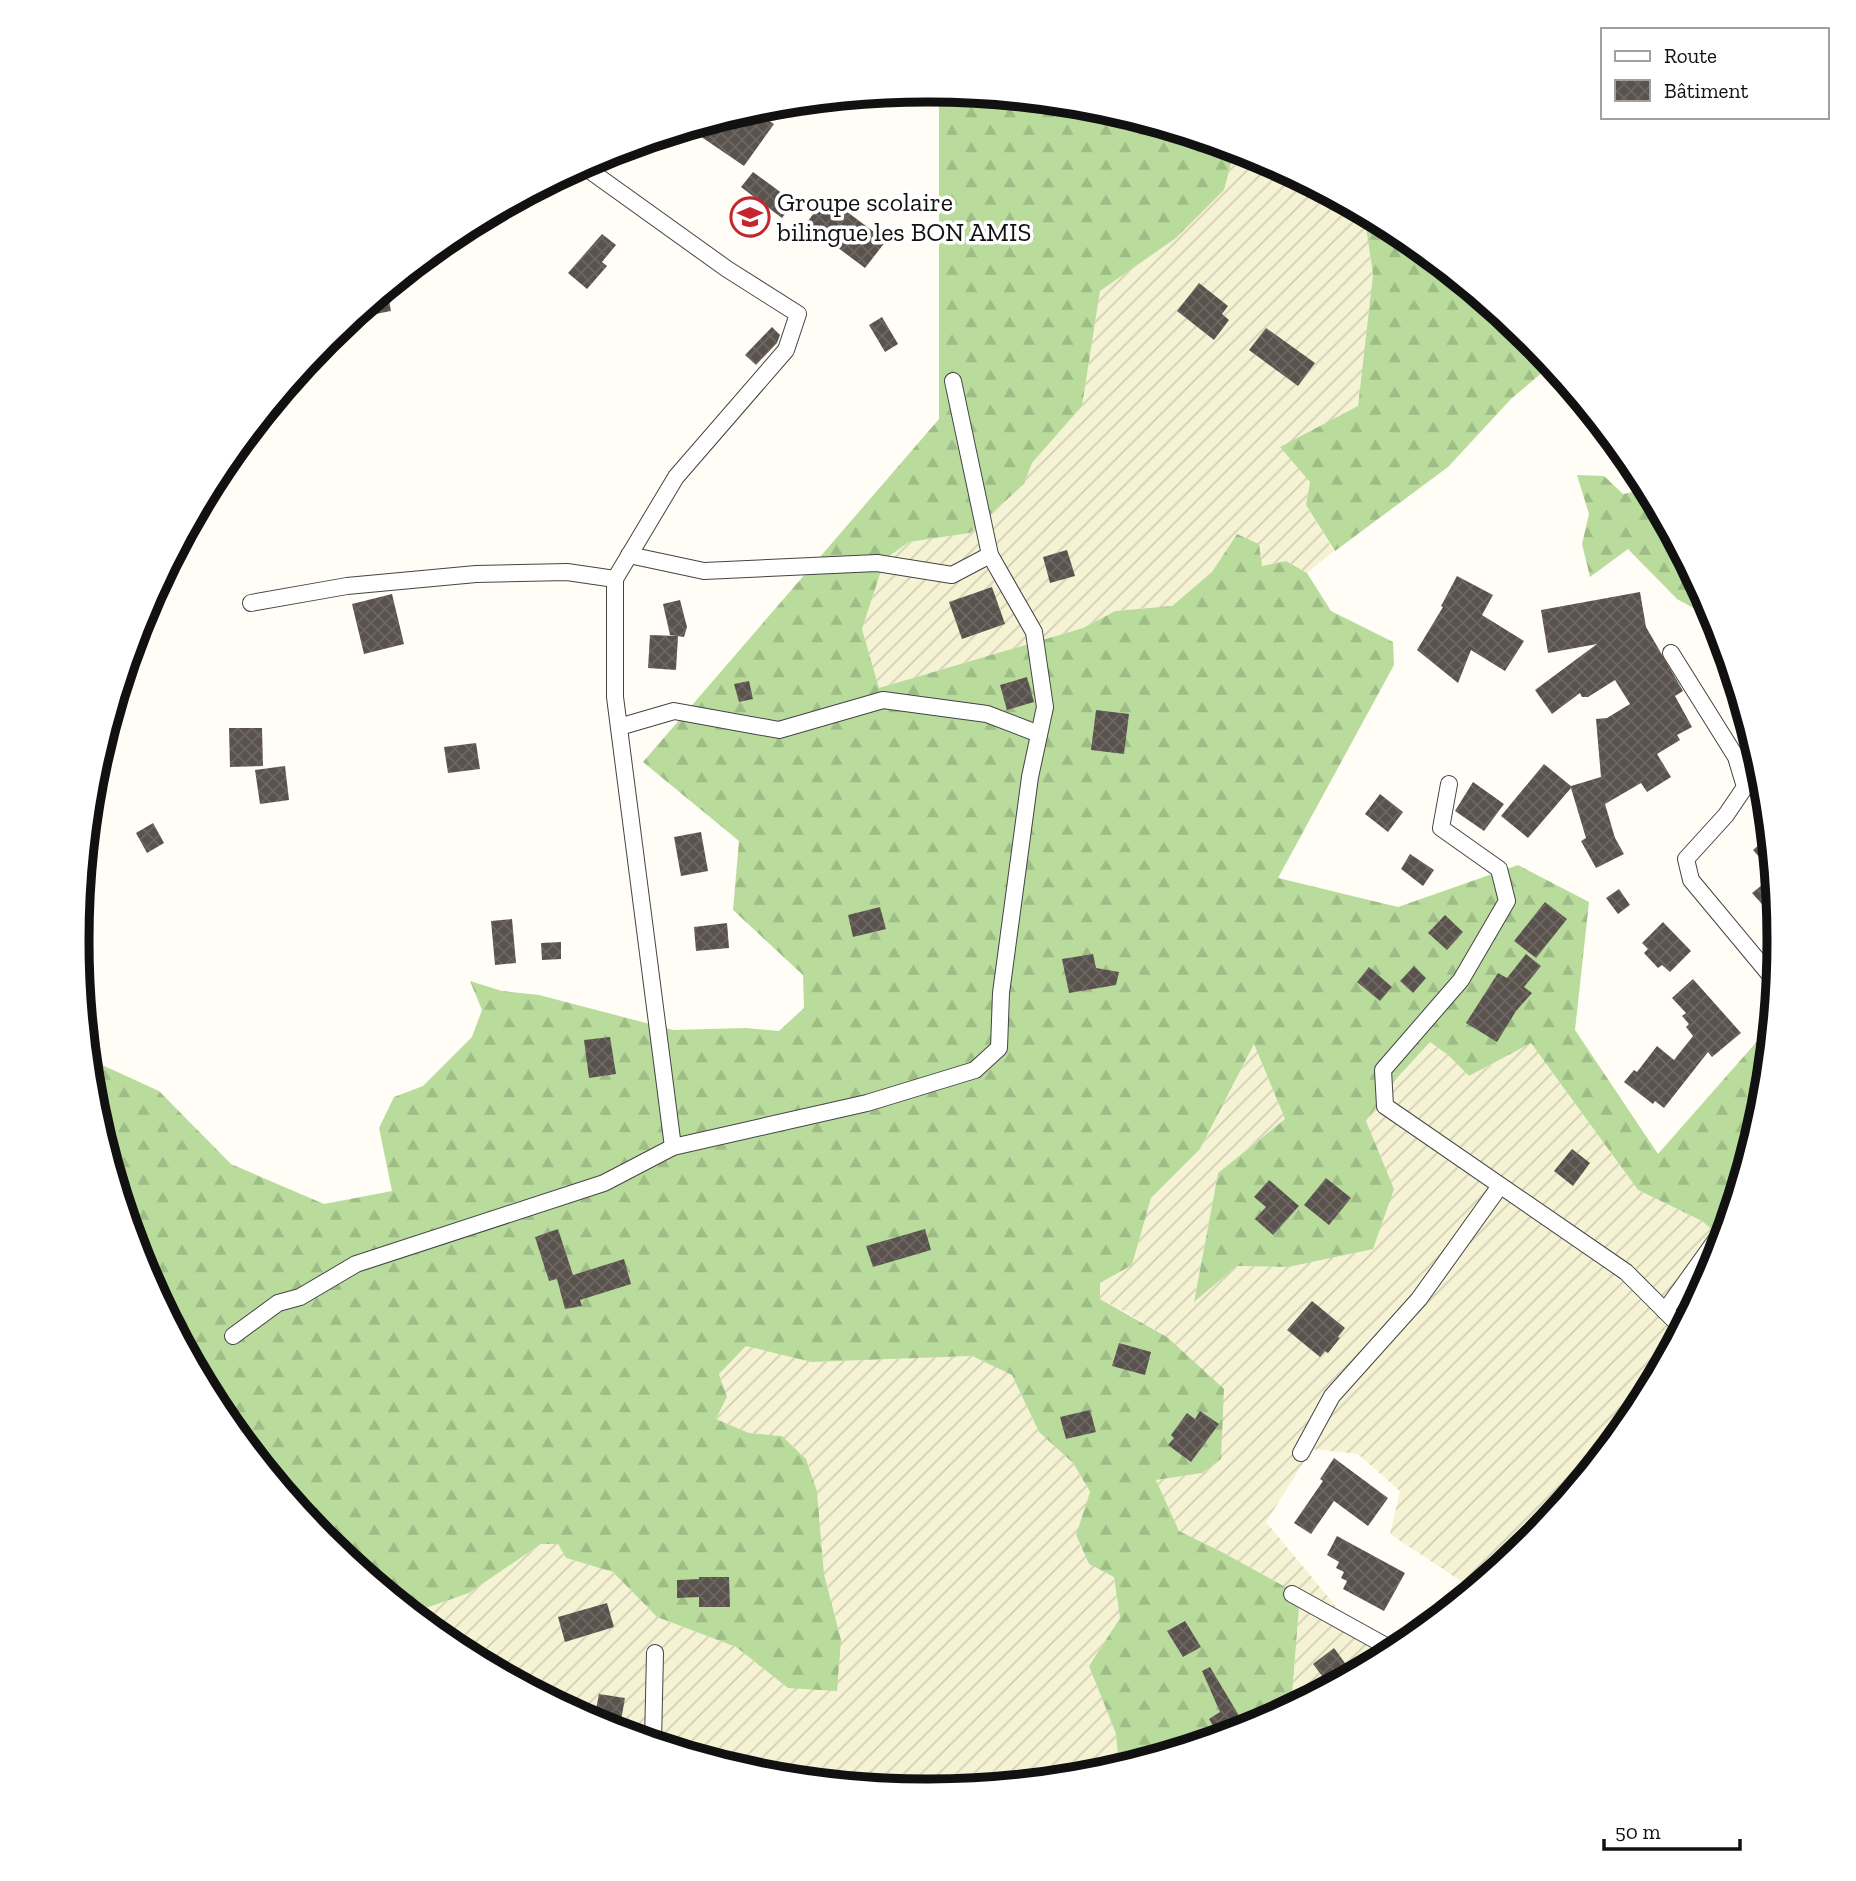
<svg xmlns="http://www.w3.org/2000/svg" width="1856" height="1881" font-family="'Zilla Slab',serif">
  <defs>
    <pattern id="farmland-furrows" width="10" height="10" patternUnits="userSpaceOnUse" patternTransform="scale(1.75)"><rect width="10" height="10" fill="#f6f3d4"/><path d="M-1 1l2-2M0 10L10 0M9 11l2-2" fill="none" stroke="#d2cfb5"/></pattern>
    <pattern id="forest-firs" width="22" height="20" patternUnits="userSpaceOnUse" patternTransform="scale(1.75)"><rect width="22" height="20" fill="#b9dc9c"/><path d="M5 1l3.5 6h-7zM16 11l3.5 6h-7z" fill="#9ebc85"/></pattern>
    <pattern id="building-cross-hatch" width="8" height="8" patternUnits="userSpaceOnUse" patternTransform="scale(1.75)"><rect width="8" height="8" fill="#5a524d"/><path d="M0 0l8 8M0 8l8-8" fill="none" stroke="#6d6662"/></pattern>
  </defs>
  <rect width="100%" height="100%" fill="#fffdf5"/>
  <g fill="url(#farmland-furrows)">
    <path d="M1235,149L1254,154L1331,196L1332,199L1366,228L1373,274L1358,406L1310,482L1306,505L1334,551L1307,573L1286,561L1262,566L1237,534L1212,572L1172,606L1115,611L1083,628L879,688L862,629L885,559L909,542L970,533L1024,484L1032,463L1082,406L1100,291L1176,238L1224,190Z"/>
    <path d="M1430,1042L1448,1055L1469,1076L1531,1043L1638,1190L1702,1221L1723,1239L1714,1267L1635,1414L1529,1543L1473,1589L1390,1534L1400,1491L1358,1454L1312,1449L1266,1522L1377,1656L1382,1658L1291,1707L1300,1595L1222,1552L1179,1531L1156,1480L1202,1473L1167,1337L1120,1309L1100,1299V1283L1132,1265L1151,1198L1200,1149L1254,1044L1285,1119L1218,1173L1194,1301L1237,1266L1288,1267L1394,1189L1366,1121L1397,1078Z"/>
    <path d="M746,1345L812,1362L972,1356L1012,1375L1039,1432L1073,1463L1090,1493L1076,1536L1089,1564L1114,1576L1120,1618L1089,1666L1116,1734L1119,1768L1094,1775L928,1791L762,1775L602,1727L455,1648L415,1615L420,1610L469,1593L541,1544H558L566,1558L613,1572L657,1617L736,1647L788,1688L841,1640L824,1574L817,1491L806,1459L782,1436L749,1433L716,1419L727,1397L719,1374Z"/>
  </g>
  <g fill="url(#forest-firs)">
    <path d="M939,91L1068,103L1071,108L1076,104L1094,106L1235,149L1224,190L1176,238L1100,291L1082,406L1032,463L1024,484L970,533L909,542L885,559L862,629L879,688L1083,628L1115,611L1172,606L1212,572L1237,534L1259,544L1262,566L1286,561L1307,573L1331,611L1393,642L1394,665L1278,878L1398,907L1518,865L1589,902L1575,1030L1658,1154L1760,1038L1770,1034L1763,1107L1723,1239L1702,1221L1638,1190L1531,1043L1469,1076L1448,1055L1430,1042L1397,1078L1366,1121L1394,1189L1373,1249L1288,1267L1237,1266L1194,1302L1218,1173L1285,1119L1254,1044L1200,1149L1151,1198L1132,1265L1100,1283V1299L1167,1337L1224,1389L1221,1459L1202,1473L1156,1480L1179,1531L1222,1552L1300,1595L1291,1707L1253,1727L1119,1768L1116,1734L1089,1666L1120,1618L1114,1577L1089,1564L1076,1535L1090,1492L1073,1463L1039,1432L1012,1375L972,1356L812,1362L746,1346L719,1374L727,1397L716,1419L749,1433L782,1436L806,1459L817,1491L824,1574L841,1640L837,1691L788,1688L736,1647L657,1617L613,1572L566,1558L558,1544H541L469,1593L420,1610L415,1615L326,1542L220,1413L142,1266L93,1106L89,1059L159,1091L231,1164L324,1204L392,1191L379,1128L394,1097L423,1086L472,1037L482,1010L470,981L502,991L539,995L673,1030L746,1028L779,1031L804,1008L803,975L733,910L739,841L643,762L939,419Z"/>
    <path d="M1331,196L1401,233L1530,339L1551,365L1511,399L1448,467L1335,551L1306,505L1310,482L1280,447L1358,406L1373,274L1366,228L1331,199Z"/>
    <path d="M1577,475L1604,476L1623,494L1647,489L1714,615L1718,626L1706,615L1677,599L1628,549L1590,577L1582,544L1589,514Z"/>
  </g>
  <g fill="url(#building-cross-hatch)">
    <path d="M750,109L774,124L744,166L700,136L708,122Z"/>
    <path d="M753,172L794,202L782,218L741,187Z"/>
    <path d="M826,196L886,241L865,268L806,224Z"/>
    <path d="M602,234L616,245L602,262L607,266L587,289L568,273Z"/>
    <path d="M1199,283L1228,306L1222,314L1229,320L1214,340L1177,311Z"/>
    <path d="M387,289L391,311L350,319L374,300Z"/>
    <path d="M882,317L898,344L885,352L869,325Z"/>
    <path d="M772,327L780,335L777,343L756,365L745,355Z"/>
    <path d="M1266,328L1315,363L1298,386L1249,350Z"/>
    <path d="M1067,550L1075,576L1050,583L1043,557Z"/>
    <path d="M1457,576L1493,595L1482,615L1524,641L1505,671L1471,650L1458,683L1417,650L1443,607L1441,606Z"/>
    <path d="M992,587L1005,624L962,639L949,602Z"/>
    <path d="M1640,592L1646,627L1683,691L1675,696L1692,727L1677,735L1680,740L1657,754L1671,777L1647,792L1641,783L1605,804L1615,838L1624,854L1596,868L1581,841L1586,838L1571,788L1528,838L1501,816L1544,764L1571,786L1601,777L1596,719L1607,718L1630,704L1615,680L1588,697H1582L1580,693L1552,714L1535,690L1597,644L1548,653L1541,610Z"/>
    <path d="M392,594L404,644L364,654L352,604Z"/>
    <path d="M680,600L687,627L684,637L670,635L663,604Z"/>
    <path d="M650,635L678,636L676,670L648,668Z"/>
    <path d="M1027,677L1034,702L1007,710L1000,685Z"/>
    <path d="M749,681L753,699L739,702L734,684Z"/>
    <path d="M1096,710L1129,714L1124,754L1091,750Z"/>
    <path d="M229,728H262L263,766L230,767Z"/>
    <path d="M476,743L480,769L448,773L444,747Z"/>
    <path d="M285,766L289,800L260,804L255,770Z"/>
    <path d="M1473,782L1504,804L1484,831L1455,811Z"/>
    <path d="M1380,794L1403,812L1388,832L1365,814Z"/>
    <path d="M153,823L164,843L147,853L136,833Z"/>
    <path d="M701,832L708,871L681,876L674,837Z"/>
    <path d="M1763,841L1770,848L1772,871L1753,850Z"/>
    <path d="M1410,854L1434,870L1423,886L1401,869Z"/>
    <path d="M1773,876L1775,898L1777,921L1752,893Z"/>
    <path d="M1619,889L1630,905L1618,914L1606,898Z"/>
    <path d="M1545,902L1567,919L1536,958L1514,941Z"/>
    <path d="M880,907L886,929L853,937L848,915Z"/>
    <path d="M1445,915L1463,932L1447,950L1428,933Z"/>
    <path d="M512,919L516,963L495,965L491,921Z"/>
    <path d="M1663,922L1691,951L1670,972L1662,965L1658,968L1644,953L1648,949L1642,943Z"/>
    <path d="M727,923L729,948L696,951L694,927Z"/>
    <path d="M561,942V959L542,960L541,943Z"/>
    <path d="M1093,954L1096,968L1119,972L1116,985L1069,993L1062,959Z"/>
    <path d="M1526,954L1541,966L1524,987L1532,993L1516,1011L1497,1042L1466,1023L1498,973L1507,978Z"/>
    <path d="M1414,966L1426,978L1413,993L1400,981Z"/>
    <path d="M1369,967L1392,987L1380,1001L1357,982Z"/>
    <path d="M1693,979L1741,1033L1712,1057L1708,1052L1664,1108L1655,1101L1653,1104L1624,1082L1634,1070L1637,1072L1657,1046L1674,1060L1693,1036L1686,1027L1689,1024L1682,1016L1686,1013L1672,998Z"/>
    <path d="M610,1037L616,1074L589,1078L584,1040Z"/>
    <path d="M1572,1149L1590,1163L1573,1186L1554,1171Z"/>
    <path d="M1326,1178L1351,1198L1329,1225L1304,1205Z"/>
    <path d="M1269,1180L1299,1206L1273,1235L1255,1219L1266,1207L1254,1197Z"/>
    <path d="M558,1229L573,1275L624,1259L631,1284L580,1300L582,1306L565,1309L557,1279L549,1281L535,1237Z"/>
    <path d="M925,1229L931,1250L873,1267L866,1246Z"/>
    <path d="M1312,1301L1345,1328L1338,1337L1340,1338L1328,1353L1325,1351L1320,1357L1287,1330Z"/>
    <path d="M1119,1343L1151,1352L1145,1375L1112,1366Z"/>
    <path d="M1090,1410L1096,1432L1066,1439L1060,1417Z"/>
    <path d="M1200,1411L1219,1424L1191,1462L1168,1445L1174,1438L1171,1435L1187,1413L1195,1419Z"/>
    <path d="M1334,1458L1388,1498L1368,1526L1334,1501L1311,1534L1294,1523L1323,1481L1320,1479Z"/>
    <path d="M1337,1536L1405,1573L1384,1611L1343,1589L1347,1581L1341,1578L1344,1572L1336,1568L1339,1562L1327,1555Z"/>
    <path d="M699,1577H729L730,1607H699V1597L677,1598V1580L699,1579Z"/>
    <path d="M607,1603L614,1627L565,1642L558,1617Z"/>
    <path d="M1185,1621L1201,1647L1183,1657L1167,1631Z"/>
    <path d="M1334,1648L1350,1670L1329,1685L1313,1664Z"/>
    <path d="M1210,1667L1244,1724L1220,1737L1209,1719L1220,1712L1202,1671Z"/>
    <path d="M599,1694L625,1698L620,1726L594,1720Z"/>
  </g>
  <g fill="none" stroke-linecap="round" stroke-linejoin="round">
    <g stroke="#444" stroke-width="18">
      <g id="street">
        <path d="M582,165L727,269L798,314L786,350L676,477L615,579V697L673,1147"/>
        <path d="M629,555L704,571L877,563L952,575L990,555"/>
        <path d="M251,603L347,586L476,574L567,572L615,579"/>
        <path d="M1671,653L1736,757L1745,787L1726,815L1686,859L1691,880L1775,981"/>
        <path d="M619,727L674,711L779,730L883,700L987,714L1039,734"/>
        <path d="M1449,784L1441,828L1499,869L1507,901L1461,980L1383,1070L1385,1106L1626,1272L1681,1327"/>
        <path d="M1665,1311L1726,1226"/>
        <path d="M233,1336L278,1303L300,1297L356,1264L604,1183L673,1147L867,1103L975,1070L999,1048L1001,993L1030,777L1045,707L1034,632L990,555L953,381"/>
        <path d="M1301,1453L1332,1396L1419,1299L1500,1186"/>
        <path d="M1292,1594L1395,1651"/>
        <path d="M653,1742L655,1653"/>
      </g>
    </g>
    <use href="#street" stroke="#fff" stroke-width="16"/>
  </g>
  <defs>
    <g id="school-ring" transform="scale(2.0125)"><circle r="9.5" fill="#fff" stroke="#c4262e" stroke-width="1.5"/><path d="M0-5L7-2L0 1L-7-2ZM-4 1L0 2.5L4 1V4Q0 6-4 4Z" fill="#c4262e"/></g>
  </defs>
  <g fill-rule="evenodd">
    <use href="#school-ring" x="750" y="217"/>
  </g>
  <g text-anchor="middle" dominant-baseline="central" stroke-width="7" stroke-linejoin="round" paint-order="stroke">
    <g font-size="26" fill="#111" stroke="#fff" text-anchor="start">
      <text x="777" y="202">Groupe scolaire<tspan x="777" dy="30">bilingue les BON AMIS</tspan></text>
    </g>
  </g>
  <path d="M0 0H1856V1881H0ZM927 102H929A838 838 0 0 1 1767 940V941A838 838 0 0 1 929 1779H927A838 838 0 0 1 89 941V940A838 838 0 0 1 927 102Z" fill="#fff" fill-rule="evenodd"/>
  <path fill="none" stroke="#111" stroke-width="9" d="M927 102H929A838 838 0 0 1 1767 940V941A838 838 0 0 1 929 1779H927A838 838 0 0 1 89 941V940A838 838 0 0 1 927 102Z"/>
  <rect x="1601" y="28" width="228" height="91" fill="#ffffff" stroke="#a0a0a0" stroke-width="2"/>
  <rect x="1615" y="51" width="35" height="10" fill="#ffffff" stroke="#a0a0a0" stroke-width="2"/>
  <text x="1664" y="63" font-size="21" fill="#111111">Route</text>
  <rect x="1615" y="80" width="35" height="21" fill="url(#building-cross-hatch)" stroke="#a0a0a0" stroke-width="2"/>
  <text x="1664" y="98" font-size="21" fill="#111111">Bâtiment</text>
  <path d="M1604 1839v10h136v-10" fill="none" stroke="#111111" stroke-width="3.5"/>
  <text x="1615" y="1839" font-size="21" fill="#111111" stroke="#ffffff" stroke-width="5" paint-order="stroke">50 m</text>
</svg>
